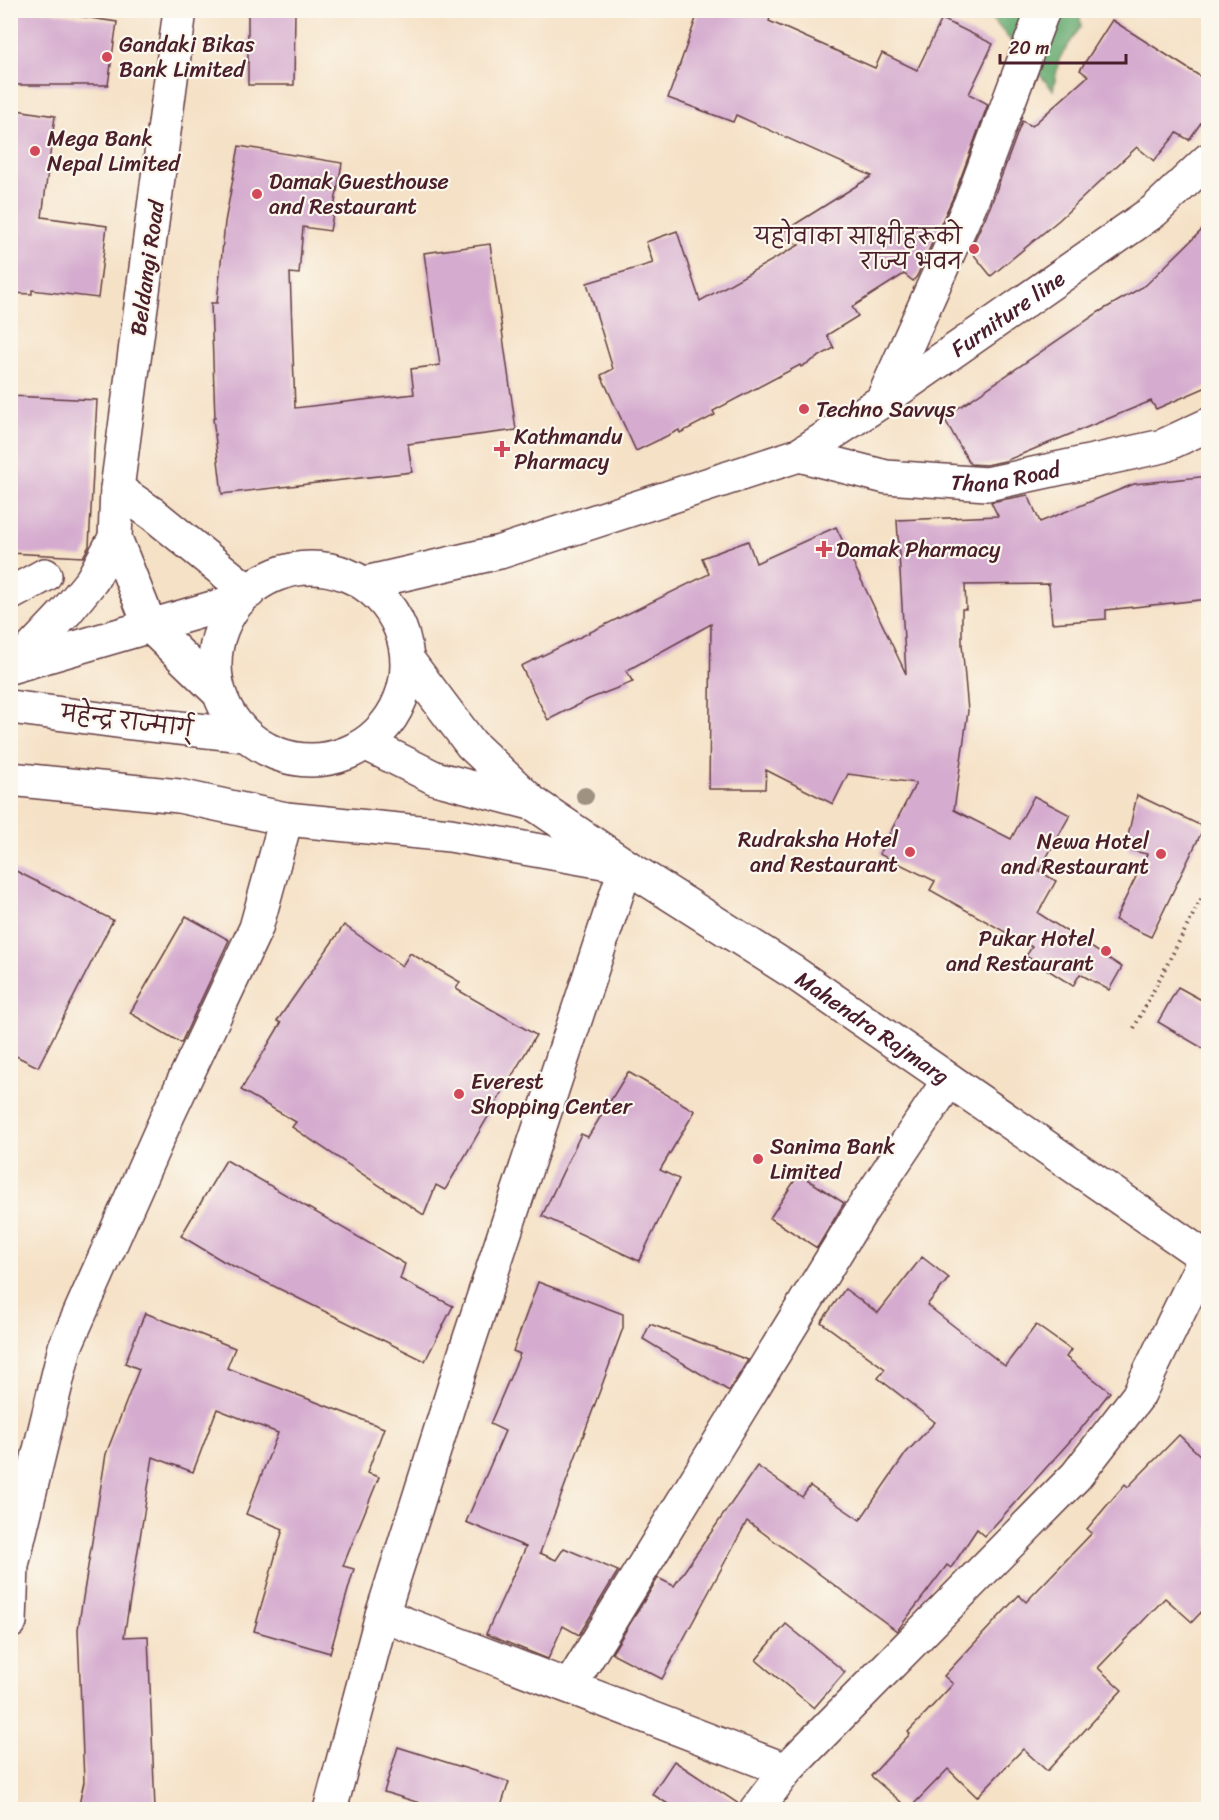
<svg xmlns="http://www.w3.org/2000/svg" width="1219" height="1820" font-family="Sriracha,'Playpen Sans Deva',sans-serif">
  <rect width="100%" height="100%" fill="#fbf7ec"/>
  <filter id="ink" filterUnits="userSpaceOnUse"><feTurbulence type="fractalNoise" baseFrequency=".0167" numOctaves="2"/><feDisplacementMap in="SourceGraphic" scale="12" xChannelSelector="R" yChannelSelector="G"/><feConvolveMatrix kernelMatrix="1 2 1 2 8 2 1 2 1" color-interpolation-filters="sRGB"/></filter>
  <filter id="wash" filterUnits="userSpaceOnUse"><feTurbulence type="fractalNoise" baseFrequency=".008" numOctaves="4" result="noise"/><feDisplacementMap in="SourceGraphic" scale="24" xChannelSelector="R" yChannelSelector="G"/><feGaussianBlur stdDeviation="1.35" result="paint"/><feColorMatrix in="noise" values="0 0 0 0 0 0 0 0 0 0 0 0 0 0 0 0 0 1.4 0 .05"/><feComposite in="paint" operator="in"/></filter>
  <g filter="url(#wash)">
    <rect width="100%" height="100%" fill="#f5e1c6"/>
    <path fill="#68ac72" stroke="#59664e" stroke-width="1.5" d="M980,11H1079L1081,26L1059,59L1053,90L989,15Z"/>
    <g id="blocks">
      <g fill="#d5accf">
        <path d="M10,10H37L117,22L108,85H10Z"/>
        <path d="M248,10H295L294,85H248Z"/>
        <path d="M699,10H748L770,18L769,21L875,68L882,53L917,70L942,19L993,44L969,94L988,104L955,193L917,276L913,281L904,274L852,307L858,316L827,335L834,348L801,367L800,365L713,411L715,415L680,433L679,430L636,451L601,375L613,369L587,283L653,263L646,242L677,231L700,301L799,245L778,235L872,176L736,115L733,122L668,98Z"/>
        <path d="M1112,20L1209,82V111L1189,140L1177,133L1154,161L1137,147L1059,220L991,276L970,250L990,207L1022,121L1032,126L1088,76L1080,70Z"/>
        <path d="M10,109L55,116L42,217L107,226L98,298L32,290V294L10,293Z"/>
        <path d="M239,146L342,163L330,231L303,227L299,274L290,273L295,408L414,394L411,369L440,365L424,253L490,244L516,430L408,444L412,472L222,494L213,418H215L211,303H217L225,222Z"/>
        <path d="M1209,223V386L1156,409L1151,401L1005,461L986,465L970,464L944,418L1099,312L1146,285Z"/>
        <path d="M10,396L97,400L89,546L83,557L10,553Z"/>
        <path d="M1209,476V599L1106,610V619L1052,623L1049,584L965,585L966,609H962V644L968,711L954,810L1011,839L1034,796L1070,815L1039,871L1056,881L1038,913L1122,967L1109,990L1080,974L1073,986L1026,956L1032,947L930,890L935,881L879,854L916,783L848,774L833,804L766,770L765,789H709L711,624L626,671L633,682L589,699L548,720L521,666L709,574L702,558L748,541L756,563L836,527L906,674L897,520L998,516L991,502L1028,495L1040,522L1134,484Z"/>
        <path d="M1137,795L1204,827L1151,937L1115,920L1147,854L1128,850V836Z"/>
        <path d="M10,868L113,920L38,1067L10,1053Z"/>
        <path d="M186,916L229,940L181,1043L130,1013Z"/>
        <path d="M344,925L402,966L410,953L460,982L456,989L536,1035L445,1190L436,1185L424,1215L292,1127L296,1122L241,1090L281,1023L277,1021Z"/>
        <path d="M1178,987L1209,1004V1052L1158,1022Z"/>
        <path d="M628,1072L695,1111L660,1170L679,1179L639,1261L542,1216L581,1134L588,1137Z"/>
        <path d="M226,1160L405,1264L400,1279L453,1306L425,1361L223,1261L181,1236Z"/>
        <path d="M799,1174L844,1203L817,1248L770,1218Z"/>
        <path d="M922,1257L949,1278L927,1305L1005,1366L1036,1325L1071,1350L1066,1357L1110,1392L1080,1430L985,1536L977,1529L951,1568L947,1565L897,1631L747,1521L662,1679L612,1653L658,1578L674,1586L757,1466L802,1497L810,1486L860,1520L906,1453L935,1422L878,1378L885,1369L821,1322L845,1289L878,1313Z"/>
        <path d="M538,1282L623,1314V1328L540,1553L556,1560L564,1548L618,1571L579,1635L563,1626L548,1659L486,1634L526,1547L466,1522L505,1431L490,1424L520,1354L513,1351Z"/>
        <path d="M145,1313L235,1348L227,1368L384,1428L367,1473L379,1477L343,1566L354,1569L330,1653L254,1631L283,1529L246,1514L278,1433L217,1409L193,1472L153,1457L124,1637L148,1636L155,1809H78L84,1782L78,1629L106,1454L139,1369L125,1363Z"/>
        <path d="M650,1324L748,1360L729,1391L643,1339Z"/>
        <path d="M1179,1435L1209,1464V1604L1192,1622L1165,1598L1098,1668L1122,1690L1047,1771L1023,1749L977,1797L948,1769L909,1809L871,1776L910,1734L908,1732L953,1684L944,1676L1019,1595L1026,1602L1092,1533L1087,1529L1125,1484L1128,1487Z"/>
        <path d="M786,1624L845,1672L814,1708L756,1660Z"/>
        <path d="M398,1747L509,1782L500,1809H439L384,1792Z"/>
        <path d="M674,1761L739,1804L738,1809H676L652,1794Z"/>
      </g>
    </g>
  </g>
  <g filter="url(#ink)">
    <use href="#blocks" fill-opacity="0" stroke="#643c42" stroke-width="1.5"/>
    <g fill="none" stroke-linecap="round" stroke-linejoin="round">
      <g stroke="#643c42" stroke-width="36">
        <g id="street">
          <path d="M180,10L117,489L115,538L150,626L216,690"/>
          <path d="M882,401L972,200L1043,10"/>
          <path id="s1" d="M799,455L886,477L987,484L1163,446L1208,425"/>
          <path d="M117,489L153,514L249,592"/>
          <path id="s2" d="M365,583L500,552L799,455L882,401L1154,211L1208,160"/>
          <path d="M10,594L45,575"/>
          <path d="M17,664L66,612L92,580L115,538"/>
          <path d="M10,779L179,796L286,819L450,835L626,866L465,1353L382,1615L330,1810"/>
          <path d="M382,1615L786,1770"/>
          <path d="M10,1622L12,1565L65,1347L168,1115L256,928L286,819"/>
          <path d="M570,1686L860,1213L949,1080"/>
          <path d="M756,1810L786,1770L1076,1476L1138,1396L1208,1252"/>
        </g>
      </g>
      <g stroke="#643c42" stroke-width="36">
        <g id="highway">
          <circle cx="311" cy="664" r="96"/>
          <path id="s3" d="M410,663L471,744L533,803L626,866L793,972L1208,1259"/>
          <path d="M10,667L236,601"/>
          <path d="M10,707L124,722L244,735"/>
          <path d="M369,745L435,778L531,803"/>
        </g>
      </g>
      <path stroke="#643c42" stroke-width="4" stroke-dasharray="1.5 4.5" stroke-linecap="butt" d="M1134,1028L1208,886"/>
      <use href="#street" stroke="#fff" stroke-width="33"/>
      <use href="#highway" stroke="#fff" stroke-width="33"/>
    </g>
    <circle fill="#a09280" cx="585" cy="796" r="9"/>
  </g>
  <g fill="#d1495b" stroke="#fbf7ec" stroke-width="2">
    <circle cx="107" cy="57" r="6"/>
    <circle cx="35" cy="151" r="6"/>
    <circle cx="257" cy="194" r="6"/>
    <circle cx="974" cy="249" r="6"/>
    <circle cx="804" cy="409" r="6"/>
    <path d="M499 440h6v6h6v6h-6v6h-6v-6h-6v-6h6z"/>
    <path d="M821 540h6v6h6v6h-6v6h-6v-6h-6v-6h6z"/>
    <circle cx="910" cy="852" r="6"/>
    <circle cx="1161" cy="854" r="6"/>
    <circle cx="1106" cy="951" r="6"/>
    <circle cx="459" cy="1094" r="6"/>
    <circle cx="758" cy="1159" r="6"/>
  </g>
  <g text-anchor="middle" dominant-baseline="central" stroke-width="4.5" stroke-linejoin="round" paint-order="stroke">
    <g font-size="22" fill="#4a1f2b" stroke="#fbf7ec" text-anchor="start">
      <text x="119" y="44">Gandaki Bikas<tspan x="119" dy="25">Bank Limited</tspan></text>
      <text x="47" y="138">Mega Bank<tspan x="47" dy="25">Nepal Limited</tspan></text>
      <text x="269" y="181">Damak Guesthouse<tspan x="269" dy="25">and Restaurant</tspan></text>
      <text x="962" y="236" text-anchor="end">यहोवाका साक्षीहरूको<tspan x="962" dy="25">राज्य भवन</tspan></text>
      <text x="816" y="409">Techno Savvys</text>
      <text x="514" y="436">Kathmandu<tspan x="514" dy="25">Pharmacy</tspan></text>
      <text x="836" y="549">Damak Pharmacy</text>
      <text x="898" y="839" text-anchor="end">Rudraksha Hotel<tspan x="898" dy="25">and Restaurant</tspan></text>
      <text x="1149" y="841" text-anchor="end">Newa Hotel<tspan x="1149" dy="25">and Restaurant</tspan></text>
      <text x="1094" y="938" text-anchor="end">Pukar Hotel<tspan x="1094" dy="25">and Restaurant</tspan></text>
      <text x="471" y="1081">Everest<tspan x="471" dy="25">Shopping Center</tspan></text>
      <text x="770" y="1146">Sanima Bank<tspan x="770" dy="25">Limited</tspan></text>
    </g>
    <g font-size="22" fill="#4a1f2b" stroke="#fbf7ec">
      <text transform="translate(147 268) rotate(-82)">Beldangi Road</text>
      <text stroke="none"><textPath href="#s2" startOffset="705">Furniture line</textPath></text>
      <text stroke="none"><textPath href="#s1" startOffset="210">Thana Road</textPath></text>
      <text transform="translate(127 721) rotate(7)">महेन्द्र राज्मार्ग्</text>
      <text stroke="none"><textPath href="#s3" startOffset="594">Mahendra Rajmarg</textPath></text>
    </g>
  </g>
  <rect width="1219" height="1820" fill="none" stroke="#fbf7ec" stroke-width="36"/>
  <path d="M1000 54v9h126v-9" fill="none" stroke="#4a1f2b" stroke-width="3"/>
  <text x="1009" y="54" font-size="18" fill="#4a1f2b" stroke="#fbf7ec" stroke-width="4.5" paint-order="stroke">20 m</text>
</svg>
